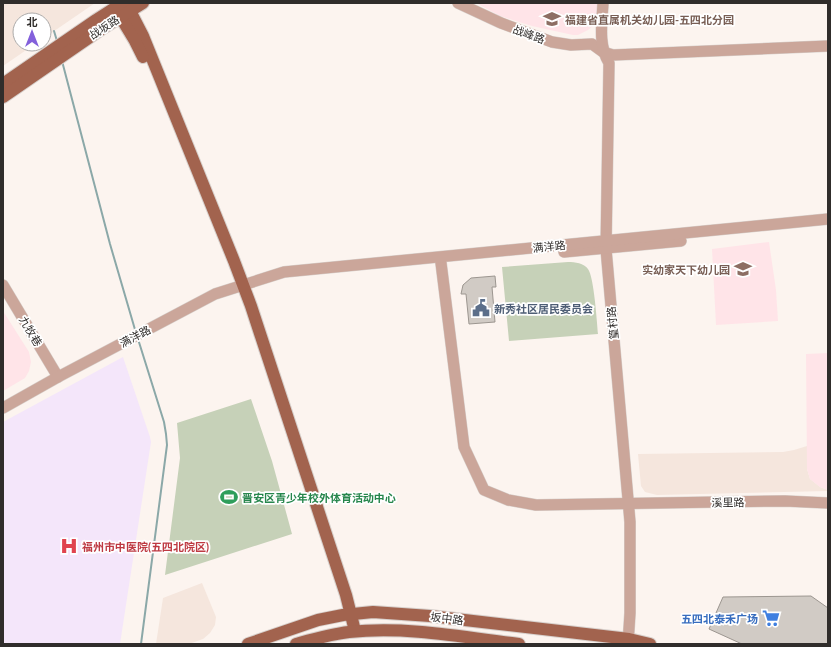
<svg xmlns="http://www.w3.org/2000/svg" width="831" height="647" font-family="Lato,'Noto Sans SC',sans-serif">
  <rect width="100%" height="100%" fill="#fcf4ef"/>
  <g fill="#f5e6dd">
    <path d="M3,3H95L44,38V20H20V44H35L3,66Z"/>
    <path d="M807,446V469L810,479L820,487L828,490V491L657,495L645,492L641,486L638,454L783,452L794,450Z"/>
    <path d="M202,583L216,617L215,625L210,633L203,639L189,644H156L163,598Z"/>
  </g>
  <g fill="#ffe4e8">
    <path d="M476,3H598L597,17L594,25L588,30L578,35H573L532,26L500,16Z"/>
    <path d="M769,242L776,290L778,321L716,325L712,249Z"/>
    <path d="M3,311L29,352L31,362L29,371L25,378L3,391Z"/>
    <path d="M828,353V490L820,487L810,479L807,469L806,354Z"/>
  </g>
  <path fill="#f4e6fa" d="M123,357L150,437L151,442L120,644H3V422Z"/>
  <g fill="#c6d1b8">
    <path d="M568,262C575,262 584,263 588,269C594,277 597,322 598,334L509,341L502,267Z"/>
    <path d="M251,399L272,461L292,534L165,575L180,458L177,423Z"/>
  </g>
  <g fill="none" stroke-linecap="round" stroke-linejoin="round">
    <g stroke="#8ba8a8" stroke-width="2">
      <path d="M54,31L57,41"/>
      <path d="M62,61L110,244L136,333"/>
      <path d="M138,339L164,422L166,434L167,445L141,644"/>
    </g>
  </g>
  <g fill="#d1cbc5" stroke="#9c9690">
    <path d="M495,276L496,287H492L495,322L469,324L466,294H461L463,285L471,278Z"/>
    <path d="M811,596L828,608V644H742L709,629L723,597Z"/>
  </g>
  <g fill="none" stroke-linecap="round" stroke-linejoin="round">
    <g stroke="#d7d0cc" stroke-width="12">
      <g id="minor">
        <path d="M458,3L501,23L552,42L571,45L592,44L603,52L613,55L828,46"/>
        <path d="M603,3C602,23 598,45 609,63L606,249L630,522V613L628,644"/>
        <path d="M564,252L681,241"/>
        <path d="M441,263L464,447L484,490L508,500L536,505L785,501L828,503"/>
        <path d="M3,285L58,377"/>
        <path d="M3,408L58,377L215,294L284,272L828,219"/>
      </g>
    </g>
    <g stroke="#d7d0cc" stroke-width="14">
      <g id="major">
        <path d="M126,3L143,36L234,261L251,306L346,595L355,631"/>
        <path d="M115,8L135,41L143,57"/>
        <path d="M3,84L96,20L121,4"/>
        <path d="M3,97L103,28L143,3"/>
        <path d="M248,644L318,620L343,615L373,612L430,616L629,639L650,644"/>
        <path d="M296,644C314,639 331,634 349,632C406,626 463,637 519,644"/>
      </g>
    </g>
    <use href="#minor" stroke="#cba69a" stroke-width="11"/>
    <use href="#major" stroke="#a2634e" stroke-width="12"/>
  </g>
  <defs>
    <g id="school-bare" transform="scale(1.38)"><path d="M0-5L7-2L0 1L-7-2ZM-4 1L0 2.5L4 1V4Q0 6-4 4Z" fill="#8d6e63" stroke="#fff" stroke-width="2.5" paint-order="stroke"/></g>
    <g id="civic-bare" transform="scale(1.38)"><path d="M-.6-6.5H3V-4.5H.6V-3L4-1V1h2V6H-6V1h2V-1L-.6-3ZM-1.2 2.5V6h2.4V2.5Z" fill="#5c6f8a" stroke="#fff" stroke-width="2.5" paint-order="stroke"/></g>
    <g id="stadium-bare" transform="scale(1.38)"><path d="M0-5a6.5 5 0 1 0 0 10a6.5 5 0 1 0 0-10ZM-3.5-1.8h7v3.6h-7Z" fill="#2e9e5b" stroke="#fff" stroke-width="2.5" paint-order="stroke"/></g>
    <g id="hospital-bare" transform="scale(1.38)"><path d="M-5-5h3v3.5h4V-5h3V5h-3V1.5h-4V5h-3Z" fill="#e0444e" stroke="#fff" stroke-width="2.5" paint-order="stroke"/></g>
    <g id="supermarket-bare" transform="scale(1.38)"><path d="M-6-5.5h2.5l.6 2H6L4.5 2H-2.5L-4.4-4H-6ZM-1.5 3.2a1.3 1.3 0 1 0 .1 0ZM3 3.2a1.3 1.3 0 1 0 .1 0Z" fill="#3f7fe0" stroke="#fff" stroke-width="2.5" paint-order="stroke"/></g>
  </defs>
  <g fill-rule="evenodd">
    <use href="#school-bare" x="552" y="19"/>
    <use href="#school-bare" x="743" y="269"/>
    <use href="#civic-bare" x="481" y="308"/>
    <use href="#stadium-bare" x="229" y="497"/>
    <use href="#hospital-bare" x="69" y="546"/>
    <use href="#supermarket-bare" x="771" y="618"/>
  </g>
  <g text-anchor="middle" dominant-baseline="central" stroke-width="3.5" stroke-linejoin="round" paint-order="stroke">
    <g font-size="11" font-weight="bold" fill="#785e54" stroke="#fff" text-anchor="start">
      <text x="565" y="19">福建省直属机关幼儿园-五四北分园</text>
      <text x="730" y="269" text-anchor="end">实幼家天下幼儿园</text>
    </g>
    <g font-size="11" fill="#302d2b" stroke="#fff">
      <text transform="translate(104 27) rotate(-33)">战坂路</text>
      <text transform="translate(529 34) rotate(20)">战峰路</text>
      <text transform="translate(549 246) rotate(-6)">满洋路</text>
      <text transform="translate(612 323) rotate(-96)">篁村路</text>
      <text transform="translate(31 331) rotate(59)">九牧巷</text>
      <text transform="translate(135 336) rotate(-28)">满洋路</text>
      <text transform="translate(728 502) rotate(-1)">溪里路</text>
      <text transform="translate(447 618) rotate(7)">坂中路</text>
    </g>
    <g font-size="11" font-weight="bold" fill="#4e5e75" stroke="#fff" text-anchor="start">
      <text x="494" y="308">新秀社区居民委员会</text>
    </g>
    <g font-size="11" font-weight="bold" fill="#27864d" stroke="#fff" text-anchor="start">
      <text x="242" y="497">晋安区青少年校外体育活动中心</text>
    </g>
    <g font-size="11" font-weight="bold" fill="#be3a42" stroke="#fff" text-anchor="start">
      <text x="82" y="546">福州市中医院(五四北院区)</text>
    </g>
    <g font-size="11" font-weight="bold" fill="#366cbe" stroke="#fff" text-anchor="end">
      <text x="758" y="618">五四北泰禾广场</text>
    </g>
  </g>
  <rect width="831" height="647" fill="none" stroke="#302d2b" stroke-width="8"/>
  <g transform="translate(32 32)"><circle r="19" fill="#ffffff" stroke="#acabaa"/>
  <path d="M0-3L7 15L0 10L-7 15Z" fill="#8360db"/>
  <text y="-6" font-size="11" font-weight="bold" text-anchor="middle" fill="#302d2b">北</text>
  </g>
</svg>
